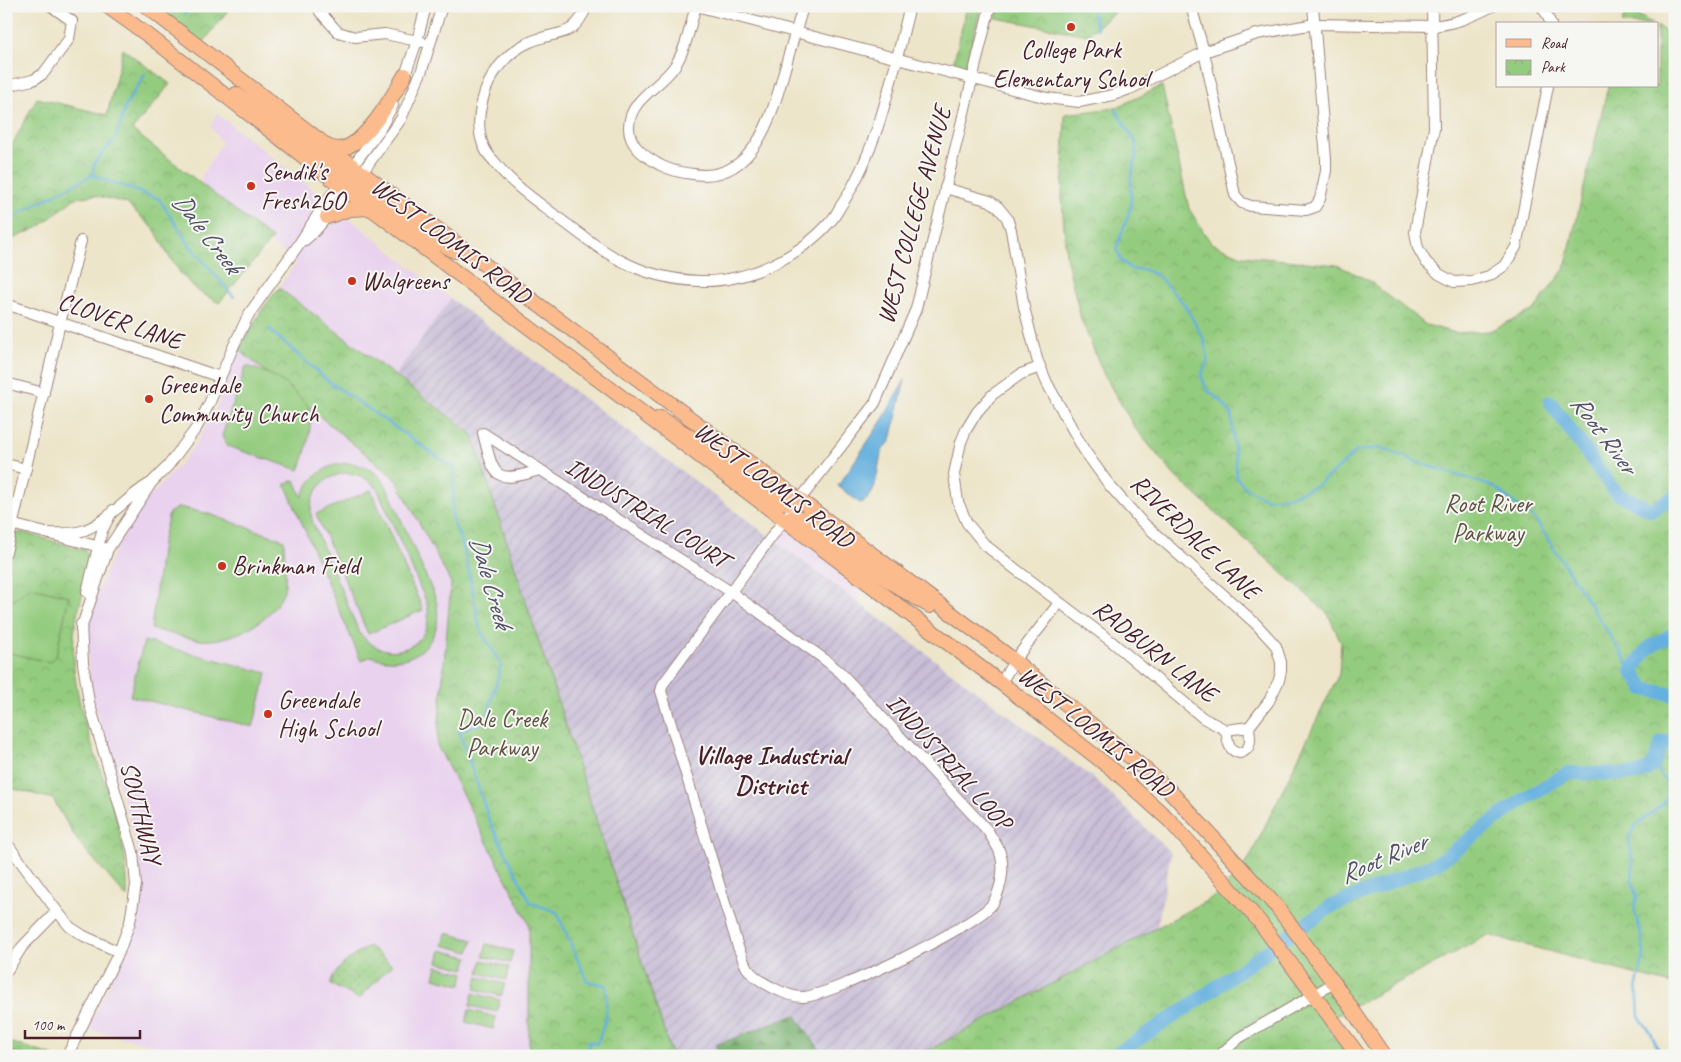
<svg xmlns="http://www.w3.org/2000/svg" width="1681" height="1062" font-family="Caveat,sans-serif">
  <defs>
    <pattern id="industrial-furrows" width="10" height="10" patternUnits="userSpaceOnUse" patternTransform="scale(1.25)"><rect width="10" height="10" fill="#c9bfd7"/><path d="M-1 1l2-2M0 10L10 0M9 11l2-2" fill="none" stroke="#aea4b9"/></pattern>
    <pattern id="grass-dots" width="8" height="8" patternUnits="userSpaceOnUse" patternTransform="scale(1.25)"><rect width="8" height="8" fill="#94cc7f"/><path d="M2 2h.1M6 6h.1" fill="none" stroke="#81af6e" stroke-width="1.8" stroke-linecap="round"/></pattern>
    <pattern id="forest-firs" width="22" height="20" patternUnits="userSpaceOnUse" patternTransform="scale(1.25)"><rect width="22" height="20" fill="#77b06e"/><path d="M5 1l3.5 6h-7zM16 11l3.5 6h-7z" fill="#648f5b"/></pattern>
    <pattern id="park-crowns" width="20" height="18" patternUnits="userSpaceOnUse" patternTransform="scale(1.25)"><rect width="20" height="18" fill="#94cc7f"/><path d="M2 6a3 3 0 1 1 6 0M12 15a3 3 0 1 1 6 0" fill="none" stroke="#81af6e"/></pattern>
  </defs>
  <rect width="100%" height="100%" fill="#f6f6f2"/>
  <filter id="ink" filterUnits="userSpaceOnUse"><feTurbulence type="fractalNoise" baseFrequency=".02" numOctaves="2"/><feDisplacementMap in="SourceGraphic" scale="10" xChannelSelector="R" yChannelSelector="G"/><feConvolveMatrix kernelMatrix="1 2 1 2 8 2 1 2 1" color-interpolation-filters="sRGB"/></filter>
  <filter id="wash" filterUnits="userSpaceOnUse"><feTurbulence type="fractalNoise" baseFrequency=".0096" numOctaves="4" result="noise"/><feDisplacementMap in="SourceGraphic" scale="20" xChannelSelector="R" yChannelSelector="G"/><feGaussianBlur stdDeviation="1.12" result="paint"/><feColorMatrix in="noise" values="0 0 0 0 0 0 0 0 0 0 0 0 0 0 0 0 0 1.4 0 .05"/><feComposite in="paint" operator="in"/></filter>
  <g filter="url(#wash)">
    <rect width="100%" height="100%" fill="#ede5c9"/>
    <g fill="#e9d2ee">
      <path d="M216,113L451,299L395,375L279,288L297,262L200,195L202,175L222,143L211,127Z"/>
      <path d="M239,350L396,479L451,583L437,745L529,924V1056H199L87,1029L125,954L135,927L138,912L140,876L138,852L133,833L92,696L86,644L89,617L96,594L121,537L147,499L182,462L200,437L219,402Z"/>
      <path d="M784,520L870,585L814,652L731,592Z"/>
    </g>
    <path fill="url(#industrial-furrows)" d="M451,299L1097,781L1171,853L1157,928L918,1056H906L896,1048L881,1056H824L795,1015L716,1045L719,1056H672L472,434L395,375Z"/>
    <path fill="url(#grass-dots)" stroke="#6f7655" d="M369,946L392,965L359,999L330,984C337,965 352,957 369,946Z"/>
    <path fill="url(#forest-firs)" stroke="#60684c" d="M795,1015L824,1056H719L716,1045Z"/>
    <g fill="url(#park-crowns)" stroke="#6f7655">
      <path d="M154,6H231L203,43Z"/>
      <path d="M967,6H981L966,67L958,71L952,69Z"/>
      <path d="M999,6H1122L1087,35L996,18Z"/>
      <path d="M1626,8L1653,24H1622Z"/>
      <path d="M1657,26L1675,37V985L1488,935L1324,1022L1348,1056H918L1219,894L1249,859L1339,674L1341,642L1328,614L1174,475L1135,428L1104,375L1081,319L1066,256L1062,198L1065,114L1115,108L1162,86L1189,209L1211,243L1242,256L1337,265L1368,280L1426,325L1456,333L1489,331L1534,310L1565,268L1608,86H1657Z"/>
      <path d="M123,49L170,84L132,130L272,239L219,303L198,291L182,275L168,255L155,230L126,203L94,195L75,198L39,227L6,242V156L37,98L107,115Z"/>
      <path d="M279,288L472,434L672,1056H529V924L437,745L451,583L396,479L239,350L263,308Z"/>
      <path d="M21,532L85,550L91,557C89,578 80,599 76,620C73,635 73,653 74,669C82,748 131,818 127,898L76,839L53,799L6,787V575L15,535Z"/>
      <path d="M6,1041L54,1056H25L6,1050Z"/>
    </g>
    <g fill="#94cc7f" stroke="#6f7655" fill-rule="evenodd">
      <path d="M246,366C271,373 282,379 299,397C303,401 308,404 309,409C313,428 306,453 299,470L227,446L222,436Z"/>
      <path d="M346,463C363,464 376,470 386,485L435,597C448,640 412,672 371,656L361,661L285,484L295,480L302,497C310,477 325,465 346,463ZM346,473C360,474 370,479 378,490L426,601C440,645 387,670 359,632L313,523C305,498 321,476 346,473Z"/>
      <path d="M371,490L423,610L368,634L316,514Z"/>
      <path d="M179,507L209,514L284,540C284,552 287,581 284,590C274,621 231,643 200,640C184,638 167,632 151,629L162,543L169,513Z"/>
      <path d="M31,587L69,596L56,656L49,662L6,652V605Z"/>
      <path d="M144,641L267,673L253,727L130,696Z"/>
      <path d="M446,933L473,940L469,952L443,945Z"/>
      <path d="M487,944L513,951L510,963L483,956Z"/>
      <path d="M441,950L468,957L465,969L438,962Z"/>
      <path d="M482,960L509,967L506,980L479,973Z"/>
      <path d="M437,966L464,973L461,985L434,978Z"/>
      <path d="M478,977L505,984L501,996L475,989Z"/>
      <path d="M473,993L500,1000L497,1012L470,1006Z"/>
      <path d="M469,1010L496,1017L493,1029L466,1022Z"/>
    </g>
    <path fill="#65b0de" stroke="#586884" d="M905,380L892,436C890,444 888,443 884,448C883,449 881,455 881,456C876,472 878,498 860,503L838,486L883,419Z"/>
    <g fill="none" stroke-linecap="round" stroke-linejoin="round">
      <g stroke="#65b0de" stroke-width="2.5">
        <path d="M1091,6L1097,29"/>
        <path d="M185,14L190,6"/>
        <path d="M1116,110L1136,143V157L1131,177V207L1116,249L1121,260L1132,270L1142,269L1157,275L1185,305L1204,340L1208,360L1201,376L1207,390L1220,400L1231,413L1237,478L1246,488L1266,499L1291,496L1316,486L1339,468L1356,451L1382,448L1417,462L1494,487L1535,519L1632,670"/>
        <path d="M92,175L95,162L116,138L126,105L145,74"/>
        <path d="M6,220L92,175L159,199L191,247L234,297"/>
        <path d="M269,329L328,381L454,468L452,518L464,549L480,629L501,665L486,721L459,731L490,822L531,903L557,912L587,981L606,985V1018L597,1044L588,1041L591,1056"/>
        <path d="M1653,766L1667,782L1668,796L1661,806L1636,825L1629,837L1633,867L1632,883L1637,897L1634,907L1642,940L1644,957L1637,984L1639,1016L1651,1033L1660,1053"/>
      </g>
      <g stroke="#65b0de" stroke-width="14">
        <path d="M1550,402L1616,493L1651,510L1675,497"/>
        <path d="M1675,633L1648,648L1632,670L1644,689L1675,695"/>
        <path d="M1113,1056L1185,1009L1330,907L1439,862L1519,802L1568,773L1639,774L1653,766L1662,742H1675"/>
      </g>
    </g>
  </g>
  <g filter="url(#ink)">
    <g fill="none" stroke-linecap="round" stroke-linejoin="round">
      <g stroke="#9c827a" stroke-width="12">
        <g id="minor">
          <path d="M320,6V12L338,32L355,37L385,34L422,42"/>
          <path d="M587,6C572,41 559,29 530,42C506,52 488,76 482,102C478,116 478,134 484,147C486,152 490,157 494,161C511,184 534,199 556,216C580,234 603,253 630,265C651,275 676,280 699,281C746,283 799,257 830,222C836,216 839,208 844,201C880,144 893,71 910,6"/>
          <path d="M696,6L1047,98L1079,102L1113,95L1132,88L1204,52L1257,34L1315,24L1432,26C1455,24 1473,16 1493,6"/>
          <path d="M696,6C690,26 686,50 674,67C660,87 630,99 629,126C628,145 644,156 660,165C670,170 682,173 693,174C756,184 773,111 786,65C791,45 798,26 803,6"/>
          <path d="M1191,6L1204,52L1235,195L1242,203L1251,206L1306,210L1315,207L1320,199L1326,171V159L1313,6"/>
          <path d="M1432,6L1434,128L1415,232L1418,248L1426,262L1439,274L1454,282L1472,281L1489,276L1504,266L1516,247L1548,86"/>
          <path d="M1541,6L1546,13L1551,24"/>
          <path d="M403,81L417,41L426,6"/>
          <path d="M6,86L33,80L43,74L69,39L72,21L51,6"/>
          <path d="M945,188L990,201L998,207L1007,218L1011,230L1024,307L1037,359L1047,383L1084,450L1110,486L1141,521L1256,624L1276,646L1281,662V671L1279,680L1269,701L1249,727L1226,730"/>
          <path d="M305,240L315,231L348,192L401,119L422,70L442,6"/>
          <path d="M6,304L220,377"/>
          <path d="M1040,367L1021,374L992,395L977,412L966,430L961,442L954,474L958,502L967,523L985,545L1018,571L1111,641L1203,718L1226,730"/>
          <path d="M6,383L44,393"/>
          <path d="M6,464L26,469"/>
          <path d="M539,470C493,485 494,476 483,433L731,592L824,659L840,672L988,831C991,837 995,842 998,848C1006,864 1002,887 993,903C979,925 831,996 803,997C787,997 757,982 747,968C743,961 741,953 738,947L661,691L663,684L784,520L875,403L916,309L990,6"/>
          <path d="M7,523L104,548"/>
          <path d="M45,533C58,533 72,535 85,530C109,520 127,497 149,484"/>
          <path d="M6,552L60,323L81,241"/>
          <path d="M87,592L102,531L113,510"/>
          <path d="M81,629L108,549L152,482L168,466L197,427L209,404L234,345L249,314L297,247L324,205L380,129L393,105"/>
          <path d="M1001,683L1014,661L1059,603"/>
          <path d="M1226,730C1228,741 1228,751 1240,753C1253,749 1250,738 1249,727"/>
          <path d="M6,842L57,911L70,927L84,936L119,952"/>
          <path d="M6,972L22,947L57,911"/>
          <path d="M67,1056L119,952L130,922L136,885L133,852L89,702L83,663L81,624"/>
          <path d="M1219,1056L1239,1038L1334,983"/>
        </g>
      </g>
      <g stroke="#9c827a" stroke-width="16">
        <g id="major">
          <path d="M107,6L149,36L340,185L1001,683L1117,773L1169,820L1259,921L1359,1056"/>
          <path d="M146,6L354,167L1007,655L1122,750L1168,789L1277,907L1334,983L1384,1056"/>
          <path d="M236,94L265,113L339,169L349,173H361"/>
          <path d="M329,147C332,148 337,149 340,149C366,145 393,95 405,75"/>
          <path d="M342,184L346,182H356L425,235L455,251"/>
          <path d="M327,217L350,209L370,208"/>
          <path d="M660,418L721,456L781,502L788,503L800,499"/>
          <path d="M784,520L793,517L801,518C844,548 884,581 930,606"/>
        </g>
      </g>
      <use href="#minor" stroke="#fff" stroke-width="10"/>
      <use href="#major" stroke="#fbbb8d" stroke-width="14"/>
    </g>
  </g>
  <g fill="#c8321e" stroke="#f6f6f2" stroke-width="2">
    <circle cx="1071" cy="27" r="5"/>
    <circle cx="251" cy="186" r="5"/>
    <circle cx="352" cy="281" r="5"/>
    <circle cx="149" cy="399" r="5"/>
    <circle cx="222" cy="566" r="5"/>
    <circle cx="268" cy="714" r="5"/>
  </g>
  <g text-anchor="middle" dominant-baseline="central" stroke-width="4" stroke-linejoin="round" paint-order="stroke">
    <g font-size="25" fill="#4a1f2b" stroke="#f6f6f2" text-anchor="start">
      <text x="1071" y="50" text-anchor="middle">College Park<tspan x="1071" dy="29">Elementary School</tspan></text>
      <text x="261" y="172">Sendik's<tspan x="261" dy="29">Fresh2GO</tspan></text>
      <text x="362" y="281">Walgreens</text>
      <text x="159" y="385">Greendale<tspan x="159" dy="29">Community Church</tspan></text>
      <text x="232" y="566">Brinkman Field</text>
      <text x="278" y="700">Greendale<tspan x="278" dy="29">High School</tspan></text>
    </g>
    <g font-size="25" fill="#4a1f2b" stroke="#f6f6f2">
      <text transform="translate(914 215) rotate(-75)">WEST COLLEGE AVENUE</text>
      <text transform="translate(451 241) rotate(37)">WEST LOOMIS ROAD</text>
      <text transform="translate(120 321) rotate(19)">CLOVER LANE</text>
      <text transform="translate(774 485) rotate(37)">WEST LOOMIS ROAD</text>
      <text transform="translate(647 513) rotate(32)">INDUSTRIAL COURT</text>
      <text transform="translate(1195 537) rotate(44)">RIVERDALE LANE</text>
      <text transform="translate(1155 651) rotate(38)">RADBURN LANE</text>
      <text transform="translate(1096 732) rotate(39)">WEST LOOMIS ROAD</text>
      <text transform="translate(949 762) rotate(48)">INDUSTRIAL LOOP</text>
      <text transform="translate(141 813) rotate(76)">SOUTHWAY</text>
    </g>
    <g font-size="25" fill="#605344" stroke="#f6f6f2">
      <text x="1488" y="504">Root River<tspan x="1488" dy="29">Parkway</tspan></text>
      <text x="502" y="719">Dale Creek<tspan x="502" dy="29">Parkway</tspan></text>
    </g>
    <g font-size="26" font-style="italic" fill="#53526a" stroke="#f6f6f2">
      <text transform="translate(207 233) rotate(52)">Dale Creek</text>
      <text transform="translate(1604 434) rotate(53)">Root River</text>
      <text transform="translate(491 582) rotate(74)">Dale Creek</text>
      <text transform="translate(1383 858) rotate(-23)">Root River</text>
    </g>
    <g font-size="26" font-weight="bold" fill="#4a1f2b" stroke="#f6f6f2">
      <text x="771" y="755">Village Industrial<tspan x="771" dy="30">District</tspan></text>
    </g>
  </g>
  <rect width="1681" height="1062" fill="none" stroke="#f6f6f2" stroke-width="25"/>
  <rect x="1496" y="22" width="162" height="65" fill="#f6f6f2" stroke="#b1a0a2"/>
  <rect x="1506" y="39" width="25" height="8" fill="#fbbb8d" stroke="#b1a0a2"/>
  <text x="1541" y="48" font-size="15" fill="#4a1f2b">Road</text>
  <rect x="1506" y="60" width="25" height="15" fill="url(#park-crowns)" stroke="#b1a0a2"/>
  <text x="1541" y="72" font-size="15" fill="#4a1f2b">Park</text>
  <path d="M25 1030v8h115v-8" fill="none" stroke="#4a1f2b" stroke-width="2.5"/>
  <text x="32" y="1030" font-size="15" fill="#4a1f2b" stroke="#f6f6f2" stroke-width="4" paint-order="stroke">100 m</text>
</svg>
